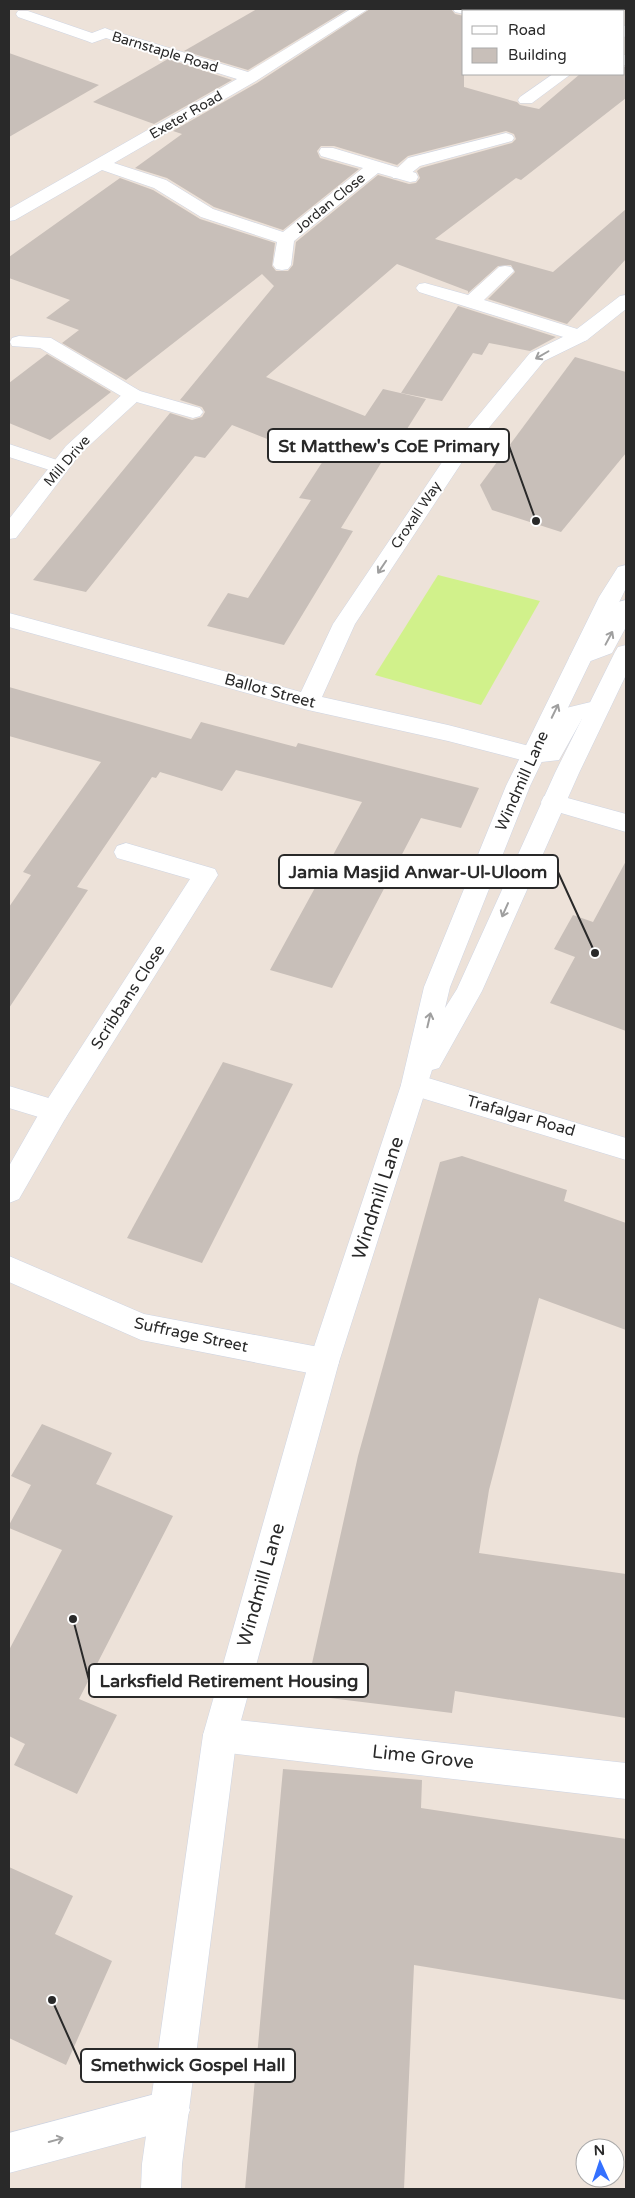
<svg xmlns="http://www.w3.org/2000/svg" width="635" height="2198" font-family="'Varela Round',sans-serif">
  <rect width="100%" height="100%" fill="#ede2d9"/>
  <path fill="#d1f18b" d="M438,575L540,601L481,705L375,675Z"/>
  <g fill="#c8bfb9">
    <path d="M257,9H348L248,70L184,51Z"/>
    <path d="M370,9H451L455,14L464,16V87L517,102L520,105L539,109L580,74H624V67H626V98L521,180L516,178L435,239L553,272L626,209V259L567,324L488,299L515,272L511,265L498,266L468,293V291L397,264L266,377L365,416L383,389L426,399L393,451L389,450L341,528L353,531L284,645L207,626L228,593L248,598L311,500L299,498L323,461L232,425L205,458L195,456L86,592L33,580L170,413L192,420L202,417L205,412L202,407L180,400L274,286L262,274L126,380L62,343L79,330L46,318L70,300L9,278V257L120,178L153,190L200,219L275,243L272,266L276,271H288L293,265L296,242L378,175L409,184L416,183L420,178L417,171L421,168L512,143L516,139L514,134L506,131L408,156L397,165L334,146H321L317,151L320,158L359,169L283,230L214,207L167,178L135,168L182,134L173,131L257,83Z"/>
    <path d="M9,53L99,85L9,137Z"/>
    <path d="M168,59L232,80L154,124L93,102Z"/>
    <path d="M458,306L556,337L530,351L489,343L482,355L473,353L442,401L401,393Z"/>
    <path d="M47,354L111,392L50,440L9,423V383Z"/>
    <path d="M575,357L626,372V453L561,532L492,510L480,485Z"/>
    <path d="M9,687L191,739L201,722L296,747L298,743L479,788L461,828L421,818L332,988L270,970L362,802L236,770L222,791L160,772L156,778L152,777L77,887L88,890L9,1008V907L31,875L23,872L101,762L9,736Z"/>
    <path d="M626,861V1031L550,1003L575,957L554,949L573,915L593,922Z"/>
    <path d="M223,1062L293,1084L202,1263L127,1238Z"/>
    <path d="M462,1156L567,1190L564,1201L626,1223V1330L539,1298L489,1490L479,1553L626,1574V1718L455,1691L452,1713L305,1695L358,1456L440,1162Z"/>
    <path d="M42,1424L112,1453L96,1484L173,1516L79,1699L117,1715L77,1794L14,1765L25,1744L9,1736V1650L62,1550L9,1528V1525L31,1485L11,1476Z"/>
    <path d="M283,1769L422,1780L421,1808L626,1839V2000L414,1965L404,2189H245Z"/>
    <path d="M9,1867L73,1896L55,1934L112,1961L66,2065L9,2038Z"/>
  </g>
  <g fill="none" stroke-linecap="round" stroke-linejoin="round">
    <g stroke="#ced5e4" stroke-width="1">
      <g id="service">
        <path d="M506,133L512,135L514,138L512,141L420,166L405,178H393L391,174L408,158Z"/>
        <path d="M505,266L511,267L514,271L484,300L587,332L589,336L587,340L580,342L573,340L419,292L416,288L419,284L425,283L468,295L499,267Z"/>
        <path d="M19,336L51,338L140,391L200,408L203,412L200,416L193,418L126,399L40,348L12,346L10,342L12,338Z"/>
        <path d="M9,444L66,463L69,467L66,471L59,473L9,457Z"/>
        <path d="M553,794L626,814V832L544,808L541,802L544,796Z"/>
        <path d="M9,1086L65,1103L69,1111L65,1119L55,1122L9,1108Z"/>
        <path d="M170,2090L184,2096L190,2110L184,2124L170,2130L9,2173V2133Z"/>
      </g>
    </g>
    <g stroke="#ced5e4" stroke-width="1">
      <g id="minor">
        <path d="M351,9H368L256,81L114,163L166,180L213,209L283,232L363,168L321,156L319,152L321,148H333L416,173L418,177L416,181L410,182L378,173L294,241L291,265L288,269L282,270L276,269L273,265L277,242L201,217L154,188L102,170L15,220L9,221V209L237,79L106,38L92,43L87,41L18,17L16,14L18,11H28L92,33L105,28L110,30L248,72Z"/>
        <path d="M453,9H474L475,11H464V14L455,12Z"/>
        <path d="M626,25V36L624,37V26Z"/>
        <rect x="624" y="55" width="2" height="10"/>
        <path d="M553,74H571L532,103H520L518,100L520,97Z"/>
        <path d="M626,295V309L587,340L544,361L468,453L355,624L322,697L448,725L533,747L544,746L566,708L599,700L607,703L610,708L607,713L582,719L559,760L533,763L448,741L308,710L9,627V613L301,692L333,624L453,446L530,353L573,332L620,296Z"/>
        <path d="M133,389L140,391L143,395L140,399L80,454L16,538L9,539V519L66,446L126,391Z"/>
        <path d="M626,600V627L612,653L580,665L572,663L569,658L572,653L595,643L618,602Z"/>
        <path d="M126,843L215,869L218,875L65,1119L19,1199L9,1203V1166L45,1103L190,879L117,858L114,852L117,846Z"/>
        <path d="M415,1074L626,1138V1160L405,1093L401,1085L405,1077Z"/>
        <path d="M9,1256L144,1314L324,1348L335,1352L339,1362L335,1372L324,1376L141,1340L9,1282Z"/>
        <path d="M220,1718L626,1763V1799L220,1752L208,1747L203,1735L208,1723Z"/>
      </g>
    </g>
    <g stroke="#ced5e4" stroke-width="1">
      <path id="secondary" d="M626,565V588L530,786L450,987L445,1008L457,989L555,773L615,652L618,647L626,645V675L579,773L482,991L439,1068L432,1070L339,1362L237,1735L182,2164L181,2189H141L142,2164L203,1735L309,1362L401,1085L424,987L506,786L599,597L618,567Z"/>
    </g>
    <use href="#service" fill="#fff" fill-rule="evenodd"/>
    <use href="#minor" fill="#fff" fill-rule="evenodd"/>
    <use href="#secondary" fill="#fff" fill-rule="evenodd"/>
  </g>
  <defs><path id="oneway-shaft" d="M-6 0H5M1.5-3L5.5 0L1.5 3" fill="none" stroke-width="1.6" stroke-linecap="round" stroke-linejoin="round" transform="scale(1.25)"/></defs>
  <g stroke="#9f9f9f">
    <use href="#oneway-shaft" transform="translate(542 355) rotate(150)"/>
    <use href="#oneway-shaft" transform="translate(382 567) rotate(124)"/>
    <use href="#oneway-shaft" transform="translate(609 638) rotate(-62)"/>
    <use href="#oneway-shaft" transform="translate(555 711) rotate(-64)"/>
    <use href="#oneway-shaft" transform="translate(505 910) rotate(114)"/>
    <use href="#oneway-shaft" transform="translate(429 1020) rotate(-77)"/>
    <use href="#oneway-shaft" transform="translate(56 2140) rotate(-15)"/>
  </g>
  <g text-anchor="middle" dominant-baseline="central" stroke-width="4" stroke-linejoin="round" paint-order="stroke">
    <g font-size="14" fill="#292929" stroke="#fff">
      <text transform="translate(165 52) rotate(17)">Barnstaple Road</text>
      <text transform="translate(186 115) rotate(-30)">Exeter Road</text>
      <text transform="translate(330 203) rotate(-39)">Jordan Close</text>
      <text transform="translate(67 461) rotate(-49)">Mill Drive</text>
      <text transform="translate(416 515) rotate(-56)">Croxall Way</text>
    </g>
    <g font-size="16" fill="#292929" stroke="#fff">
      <text transform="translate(270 691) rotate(15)">Ballot Street</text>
      <text transform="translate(522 781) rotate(-66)">Windmill Lane</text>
      <text transform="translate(128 997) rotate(-57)">Scribbans Close</text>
      <text transform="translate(521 1116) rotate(16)">Trafalgar Road</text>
      <text transform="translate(191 1335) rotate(12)">Suffrage Street</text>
    </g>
    <g font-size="19" fill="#292929" stroke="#fff">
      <text transform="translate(378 1198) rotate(-72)">Windmill Lane</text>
      <text transform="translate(261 1585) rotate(-74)">Windmill Lane</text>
      <text transform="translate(423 1757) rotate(6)">Lime Grove</text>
    </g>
  </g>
  <path fill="none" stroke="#292929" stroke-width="2" d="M536 521L509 446M595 953L558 872M73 1619L89 1680M52 2000L81 2065"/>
  <g fill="#292929" stroke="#fff" stroke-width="2">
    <circle cx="536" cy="521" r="5"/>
    <circle cx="595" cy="953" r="5"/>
    <circle cx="73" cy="1619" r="5"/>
    <circle cx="52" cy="2000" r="5"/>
  </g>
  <g fill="#fff" stroke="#292929" stroke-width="2">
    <rect x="268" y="429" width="241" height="33" rx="5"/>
    <rect x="279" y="855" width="279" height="33" rx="5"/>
    <rect x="89" y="1664" width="279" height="33" rx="5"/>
    <rect x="81" y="2049" width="214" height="33" rx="5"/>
  </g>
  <g font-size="18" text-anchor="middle" font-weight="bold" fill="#292929">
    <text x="389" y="452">St Matthew's CoE Primary</text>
    <text x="418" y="878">Jamia Masjid Anwar-Ul-Uloom</text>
    <text x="229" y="1687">Larksfield Retirement Housing</text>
    <text x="188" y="2071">Smethwick Gospel Hall</text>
  </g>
  <rect width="635" height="2198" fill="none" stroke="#292929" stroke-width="20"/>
  <rect x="462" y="10" width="162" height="65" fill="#ffffff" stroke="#a9a9a9"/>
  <rect x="472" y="26" width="25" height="8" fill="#ffffff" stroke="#a9a9a9"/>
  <text x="508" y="35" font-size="15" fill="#292929">Road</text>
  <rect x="472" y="48" width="25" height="15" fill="#c8bfb9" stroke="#a9a9a9"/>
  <text x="508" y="60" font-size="15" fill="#292929">Building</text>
  <g transform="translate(600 2163) rotate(357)"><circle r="24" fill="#ffffff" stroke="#a9a9a9"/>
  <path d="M0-4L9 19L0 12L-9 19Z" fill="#3471ff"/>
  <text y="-8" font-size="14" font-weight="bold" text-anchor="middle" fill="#292929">N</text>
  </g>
</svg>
